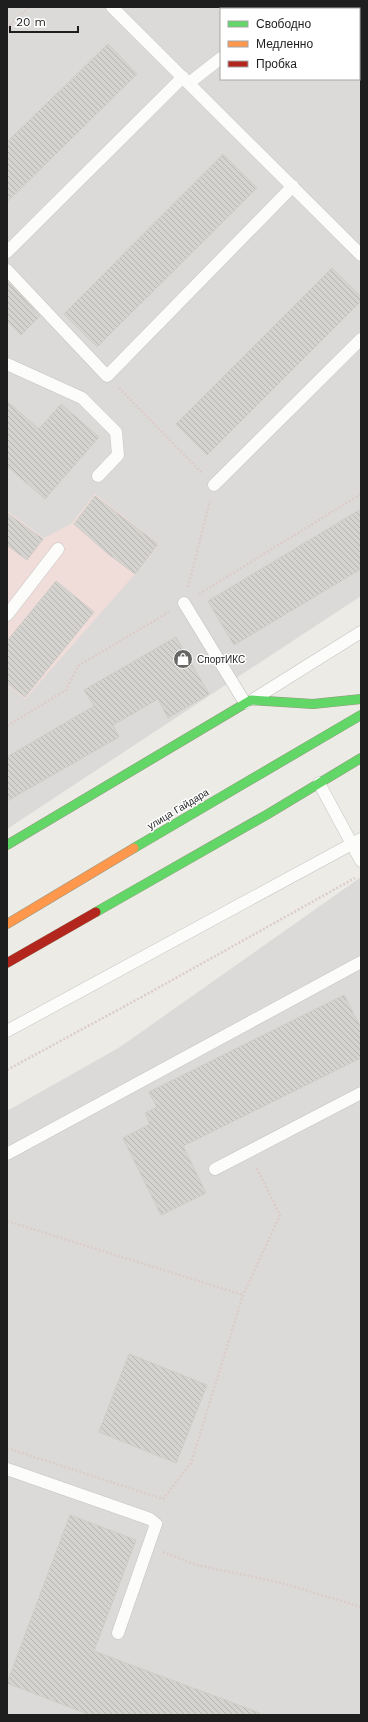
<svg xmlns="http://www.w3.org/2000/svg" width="368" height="1722" font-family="'Work Sans',sans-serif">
  <defs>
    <pattern id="building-back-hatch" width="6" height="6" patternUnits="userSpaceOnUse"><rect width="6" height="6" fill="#d5d3cf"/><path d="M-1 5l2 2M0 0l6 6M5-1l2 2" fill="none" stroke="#b6b5b1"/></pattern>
  </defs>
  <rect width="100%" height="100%" fill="#edebe6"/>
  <g fill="#dcdad8" fill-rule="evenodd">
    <path d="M7,7H361V596L7,829ZM221,9H359V79H221Z"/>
    <path d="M361,877V1715H7V1111L120,1047Z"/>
  </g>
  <path fill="#f0ddda" d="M95,494L159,544L135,574L25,699L7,684V511L44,538L71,524Z"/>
  <g fill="url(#building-back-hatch)" stroke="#d0ccc7">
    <path d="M108,44L137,74L7,202V142Z"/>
    <path d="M223,154L257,188L97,347L64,314Z"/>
    <path d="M332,268L361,297V301L207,455L176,424Z"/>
    <path d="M7,281L40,316L21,335L7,321Z"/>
    <path d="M7,401L39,429L61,404L99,437L45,499L7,466Z"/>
    <path d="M95,496L158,544L135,574L107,553L74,524Z"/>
    <path d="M361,509V569L234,645L208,601Z"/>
    <path d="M7,513L43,539L27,560L7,545Z"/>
    <path d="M56,581L94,612L25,697L7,683V641Z"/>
    <path d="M176,637L209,694L168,718L158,699L113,725L119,737L7,801V757L94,706L84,690Z"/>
    <path d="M344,995L361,1028V1058L183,1146L206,1193L161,1215L123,1138L150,1124L145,1113L157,1107L149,1092Z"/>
    <path d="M129,1354L207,1385L176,1463L99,1432Z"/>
    <path d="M70,1515L136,1540L94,1651L260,1713L259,1715H90L7,1683Z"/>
  </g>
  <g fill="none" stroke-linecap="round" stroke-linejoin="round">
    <g stroke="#c5c4c2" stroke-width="13">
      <g id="lane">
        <path d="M112,7L361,255"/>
        <path d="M360,7L361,8"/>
        <path d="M283,9L286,7"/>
        <path d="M189,83L221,58"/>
        <path d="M7,252L183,77"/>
        <path d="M7,270L107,376L293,186"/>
        <path d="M7,364L82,398L116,432L118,455L98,476"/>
        <path d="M214,485L361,339"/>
        <path d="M184,603L245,703"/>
        <path d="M7,615L58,549"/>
        <path d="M254,699L361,632"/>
        <path d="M319,783L361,861"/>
        <path d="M7,1031L361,839"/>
        <path d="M7,1154L361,962"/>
        <path d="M215,1169L361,1093"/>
        <path d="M7,1469L150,1519L156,1524L118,1633"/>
      </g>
    </g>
    <g stroke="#95977e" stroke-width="10">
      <g id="fast">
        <path d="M7,845L251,700L313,704L361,699"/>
        <path d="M134,848L361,715"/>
        <path d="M96,912L268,814L361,758"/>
      </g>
    </g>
    <g stroke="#95977e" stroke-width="10">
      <path id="slow" d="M7,924L134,848"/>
    </g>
    <g stroke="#95977e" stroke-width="10">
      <path id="jam" d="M7,963L96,912"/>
    </g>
    <g stroke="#dbccc9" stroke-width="2.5" stroke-dasharray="2 2" stroke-linecap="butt">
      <path d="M7,28L29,7"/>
      <path d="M119,388L202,473"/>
      <path d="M188,587L210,501"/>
      <path d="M199,594L361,494"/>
      <path d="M7,726L66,690L78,666L169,612"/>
      <path d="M7,1070L149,993L355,878"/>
      <path d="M7,1221L243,1295"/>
      <path d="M7,1448L163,1499L191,1463L243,1295L280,1215L256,1167"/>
      <path d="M163,1552L197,1565L282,1583L361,1607"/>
    </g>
    <use href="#lane" stroke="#fcfcfb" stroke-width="12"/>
    <use href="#fast" stroke="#63d668" stroke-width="9"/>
    <use href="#slow" stroke="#ff974d" stroke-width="9"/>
    <use href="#jam" stroke="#b3261e" stroke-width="9"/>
  </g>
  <defs>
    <g id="shop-disc" transform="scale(1)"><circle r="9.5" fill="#666664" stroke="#fff"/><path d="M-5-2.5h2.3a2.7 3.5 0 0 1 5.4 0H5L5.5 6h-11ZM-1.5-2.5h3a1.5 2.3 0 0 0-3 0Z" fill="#fff"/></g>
  </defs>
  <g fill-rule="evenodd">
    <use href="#shop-disc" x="183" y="659"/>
  </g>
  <g text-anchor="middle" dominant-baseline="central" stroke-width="3" stroke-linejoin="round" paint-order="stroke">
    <g font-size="10" fill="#1e1e1e" stroke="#fff" text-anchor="start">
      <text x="197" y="659">СпортИКС</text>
    </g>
    <g font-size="10" fill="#1e1e1e" stroke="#fff">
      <text transform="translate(178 809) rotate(-31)">улица Гайдара</text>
    </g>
  </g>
  <rect width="368" height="1722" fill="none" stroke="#1e1e1e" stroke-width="16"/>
  <rect x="220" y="8" width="140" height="72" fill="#ffffff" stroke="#a5a5a5"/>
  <rect x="228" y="21" width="20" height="6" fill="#63d668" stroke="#a5a5a5"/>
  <text x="256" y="28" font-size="12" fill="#1e1e1e">Свободно</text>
  <rect x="228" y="41" width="20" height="6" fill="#ff974d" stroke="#a5a5a5"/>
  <text x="256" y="48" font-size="12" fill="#1e1e1e">Медленно</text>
  <rect x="228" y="61" width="20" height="6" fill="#b3261e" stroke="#a5a5a5"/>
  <text x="256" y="68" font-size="12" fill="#1e1e1e">Пробка</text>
  <path d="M10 26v6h68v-6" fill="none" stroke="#1e1e1e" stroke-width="2"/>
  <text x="16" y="26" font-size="12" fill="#1e1e1e" stroke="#ffffff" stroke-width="3" paint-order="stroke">20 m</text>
</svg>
